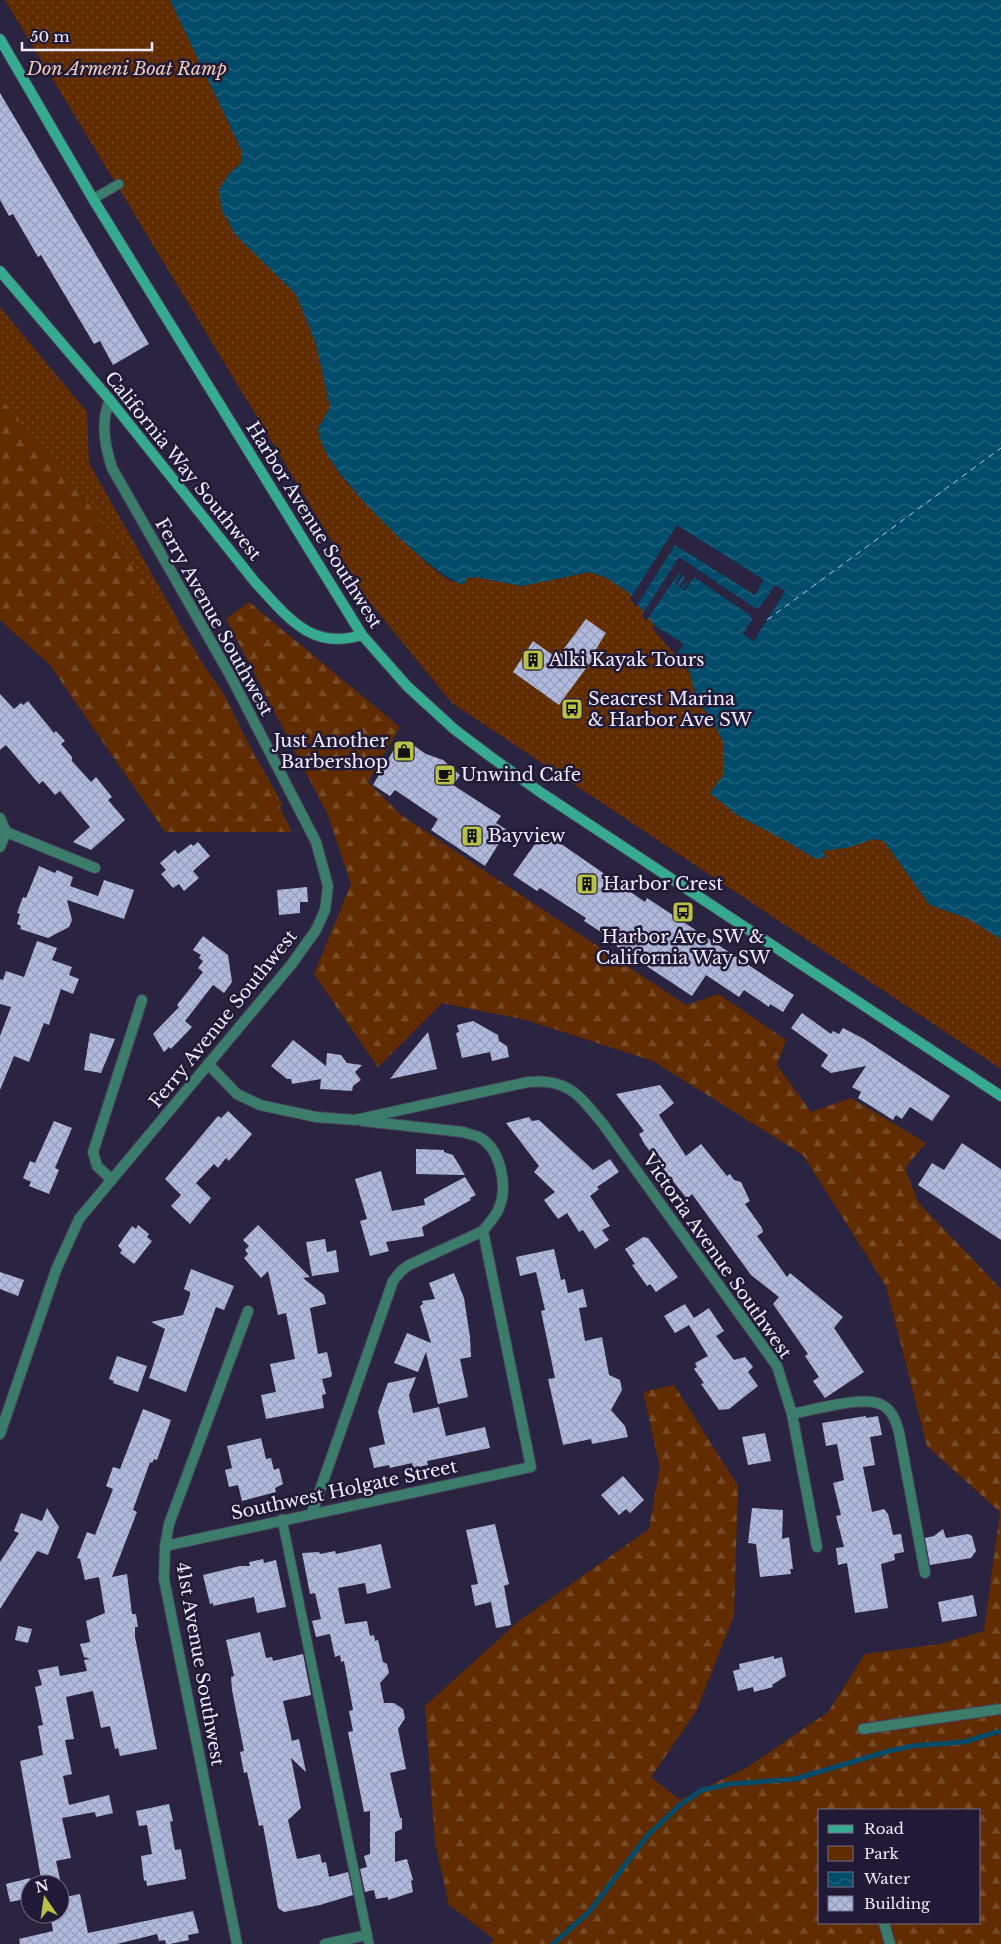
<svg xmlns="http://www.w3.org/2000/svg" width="1001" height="1944" font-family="'Libre Baskerville',serif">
  <defs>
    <pattern id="green-dots" width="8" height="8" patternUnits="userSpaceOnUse" patternTransform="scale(1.25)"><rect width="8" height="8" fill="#602c00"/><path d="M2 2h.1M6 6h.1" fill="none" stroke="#774b26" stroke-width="1.8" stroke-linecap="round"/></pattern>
    <pattern id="forest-firs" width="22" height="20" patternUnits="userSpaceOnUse" patternTransform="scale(1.25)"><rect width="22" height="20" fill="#602c00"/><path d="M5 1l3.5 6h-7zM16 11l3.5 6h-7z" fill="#774b26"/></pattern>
    <pattern id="water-waves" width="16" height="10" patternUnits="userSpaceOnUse" patternTransform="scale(1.25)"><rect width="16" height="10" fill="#014c6a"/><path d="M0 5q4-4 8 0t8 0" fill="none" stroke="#266680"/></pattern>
    <pattern id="building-cross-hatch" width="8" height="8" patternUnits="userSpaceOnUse" patternTransform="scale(1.25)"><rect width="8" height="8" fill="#b1badd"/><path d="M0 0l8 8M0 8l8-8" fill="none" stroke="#969db9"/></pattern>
  </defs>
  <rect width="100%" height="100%" fill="#2b2440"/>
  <g fill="url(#green-dots)">
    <path d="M5,0H170L242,151L241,163L228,175L222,210L235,234L296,294L316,344L330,408L318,429C328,472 365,501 395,531C413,550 430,569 452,582L476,577L522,586L590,572L607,578L628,592L681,658L690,673L697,701L713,720L723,742L873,839L884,841L930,905L969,919L1001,939V1069L452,703L367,599Z"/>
    <path d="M0,307L87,412L89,463L283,805L168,832L51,657L0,609Z"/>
  </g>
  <g fill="url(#forest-firs)" fill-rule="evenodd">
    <path d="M0,391L3,401L85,499L224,694L292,832H165L50,665L0,620Z"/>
    <path d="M249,602L400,727L368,782L401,815L686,1005L719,994L786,1040L777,1065L811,1112L851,1098L926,1143L905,1168L918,1202L1001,1289V1944H490L494,1939L449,1905L435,1842L425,1706L519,1621L649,1529L660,1467L643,1392L674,1385L738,1486L734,1615L696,1712L651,1777L680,1800L748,1767L828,1712L865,1654L940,1644L984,1631L1000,1512L927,1446L886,1286L803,1155L653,1061L526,1020L442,1003L378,1067L314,974L351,884L328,815L226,619ZM820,1810H980V1923H820Z"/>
  </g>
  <path fill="url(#water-waves)" d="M170,0H1001V939L969,919L930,905L884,841L873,839L851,847L823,851L826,857L816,859L786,841L737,815L710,793L724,774L723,742L713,720L697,701L690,673L681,658L628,592L607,578L590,572L522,586L476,577L467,578L464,585C429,574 345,487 327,454C322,446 320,438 318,429L330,407L316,344L296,294L235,234L222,210L219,190L228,175L241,163L242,151Z"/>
  <g fill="#2b2440">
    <path d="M677,525L764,580L755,595L675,545L636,607L630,599Z"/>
    <path d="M679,557L755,608L760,607L775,585L785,591L754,641L743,634L752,620L750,615L694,577L685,591L683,589L689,579L681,588L679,587L685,577L683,575L677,585L675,584L681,574L679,573L646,621L642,615Z"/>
    <path d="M654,625L684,644L676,656L652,628Z"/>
  </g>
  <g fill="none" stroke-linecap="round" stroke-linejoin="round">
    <path stroke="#014c6a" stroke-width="5" d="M553,1944L589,1912L648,1835L680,1805L702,1790L730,1784L795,1779L889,1751L912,1746L964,1742L1001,1731"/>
    <path stroke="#97d4f7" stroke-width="1" stroke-dasharray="6 5" stroke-linecap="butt" d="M767,620L1001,448"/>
  </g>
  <g fill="url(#building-cross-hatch)">
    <path d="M0,93L149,344L113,365L100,341L94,344L41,255L38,257L13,214L9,216L0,200Z"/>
    <path d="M586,619L606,633L593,654L595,656L559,705L513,672L533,641L557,658Z"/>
    <path d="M0,694L14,709L21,703L23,705L28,701L54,733L56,731L65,741L61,744L72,757V761L91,782L96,777L112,797L108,800L125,820L91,850L73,842L90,827L60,791L55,795L43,781L39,784L6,745L0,750Z"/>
    <path d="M399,741L410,749L413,745L426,754L443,760L460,775L453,785L501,816L496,823L507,830L485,866L431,830L438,819L395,790L390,796L373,785Z"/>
    <path d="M542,834L556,843L557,841L645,902L647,898L794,995L783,1012L770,1004L769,1007L744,990L739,997L706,975L692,996L616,946L618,943L584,921L586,918L540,888L537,891L513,875Z"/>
    <path d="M198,842L210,856L193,871L199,878L184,891L179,884L173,888L161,874L166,870L160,863L175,850L178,854L191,844L193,846Z"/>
    <path d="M39,866L55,873L57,870L73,877L70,886L98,896L104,880L134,890L124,919L67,900L72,920L69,927L48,938L20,929L21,926L17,924L20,914L17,913L23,897L26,898Z"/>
    <path d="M307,887L308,902H300V913L279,915L277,890Z"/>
    <path d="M203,936L228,955L232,982L224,993L213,985L185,1021L192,1027L171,1049L169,1047L164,1052L153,1034L179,1007L177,1005L203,972L198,968L203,961L199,958L201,955L193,950Z"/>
    <path d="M37,941L57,948L52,960L72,967L69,975L79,979L73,994L61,989L49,1025L44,1023L29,1062L14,1056L0,1090V1036L11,1007L0,1004V979L3,980L6,971L24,977Z"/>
    <path d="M802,1013L831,1034L833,1031L839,1034L843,1028L864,1039L950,1096L932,1121L910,1107L902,1119L896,1115L893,1120L858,1098L861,1092L852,1087L866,1066L831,1073L821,1066L828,1055L791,1028Z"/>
    <path d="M473,1021L498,1035L499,1041L507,1046L509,1057L492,1061L490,1052L462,1058L456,1033L459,1032L457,1025Z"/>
    <path d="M428,1032L437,1069L390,1079L403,1062Z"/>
    <path d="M90,1033L115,1039L101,1073L84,1070Z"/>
    <path d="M293,1040L326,1066L327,1053L341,1055L347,1063L362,1065L355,1072L361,1080L353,1086L352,1091L320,1089L321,1079L292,1084L291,1079H287L271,1066Z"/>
    <path d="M660,1085L674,1103L659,1115L686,1156L701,1144L727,1176L730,1174L734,1180L741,1182L750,1201L745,1204L762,1228L763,1232L757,1236L787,1277L790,1273L843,1317L834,1328L864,1372L825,1398L813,1381L819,1377L805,1356L808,1354L773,1304L779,1297L751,1275L692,1194L687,1199L645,1145L639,1134L644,1131L616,1094Z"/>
    <path d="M228,1111L252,1134L229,1161L226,1158L218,1168L214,1164L196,1183L211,1198L190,1224L171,1206L181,1195L165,1179L218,1116L221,1118Z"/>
    <path d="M529,1117L532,1121L539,1120L593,1170L610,1159L619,1172L597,1187L599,1189L590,1196L610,1226L602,1230L609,1240L595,1249L583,1230L579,1232L567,1213L558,1219L544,1200L555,1192L534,1172L539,1166L506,1123Z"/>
    <path d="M54,1121L72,1128L55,1168L59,1170L49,1194L29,1186L31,1182L23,1178L30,1161L35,1163Z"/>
    <path d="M962,1143L1001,1169V1240L918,1185L932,1163L944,1170Z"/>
    <path d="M416,1149L444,1150V1152L453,1155L465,1175L416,1174Z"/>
    <path d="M381,1171L392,1211L425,1205L424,1199L465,1177L476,1195L470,1198L471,1200L422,1227L424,1236L386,1242L389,1251L370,1256L360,1221L367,1219L355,1179Z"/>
    <path d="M138,1225L149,1234L147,1237L152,1241L134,1264L120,1253L122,1250L118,1246L132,1226L136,1229Z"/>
    <path d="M258,1225L310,1277L303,1278L324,1295L326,1304L310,1308L318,1354L327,1352L332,1374L331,1377L322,1379L326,1394L322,1395L324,1408L266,1419L261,1395L276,1392L270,1364L295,1359L286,1313L278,1315L268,1271L261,1278L244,1258L248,1254L245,1250L249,1246L243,1240Z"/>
    <path d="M643,1237L648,1238L678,1277L656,1292L650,1284L647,1286L632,1265L635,1264L625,1249Z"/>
    <path d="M325,1239L327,1252L336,1250L339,1272L312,1276L306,1242Z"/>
    <path d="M554,1249L561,1280L565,1279L568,1293L583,1289L587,1307L579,1308L585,1341L602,1337L609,1375L620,1380L622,1390L611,1410L625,1426L628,1437L592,1444L591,1439L563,1445L548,1379L555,1378L541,1311L545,1310L536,1272L520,1276L516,1257Z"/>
    <path d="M191,1269L234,1286L224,1310L216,1307L186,1392L149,1378L165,1329L151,1322L183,1315L190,1295V1292L184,1289Z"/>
    <path d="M0,1272L24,1280L18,1296L0,1289Z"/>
    <path d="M454,1273L464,1298L470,1337L471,1357L460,1359L468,1397L438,1404L426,1352L418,1372L394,1363L407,1333L431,1343L420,1306L423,1304L422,1301L435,1299L429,1283Z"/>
    <path d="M685,1304L694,1318L709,1308L724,1331L716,1336L734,1360L745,1357L753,1367L748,1372L758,1386L729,1409L719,1410L701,1384L704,1383L694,1369L697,1367L695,1363L708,1356L689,1325L675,1333L664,1316Z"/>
    <path d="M117,1356L147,1366L138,1392L113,1383L114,1381L109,1379Z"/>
    <path d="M416,1377L409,1395L413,1413L439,1407L446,1436L485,1427L490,1448L427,1461L428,1465L413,1468L412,1463L390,1468L389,1465L374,1468L369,1448L385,1444L378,1411L388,1383Z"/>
    <path d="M143,1409L171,1420L157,1460L154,1459L152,1463L150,1462L133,1510L137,1512L112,1577L127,1574L132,1614H136L138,1627H135V1637L157,1749L120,1756L118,1748L115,1749L110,1726L101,1728L93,1691L66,1697L74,1739L65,1740L72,1774L63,1776L69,1805L109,1795L113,1813L96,1817L95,1812L62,1818L71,1858L56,1861L61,1884H42L20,1761L43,1755L38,1726L43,1725L35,1687L42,1685L38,1670L58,1666L60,1676L87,1671L84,1660L90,1659L84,1657L80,1644L90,1642L86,1621L105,1613L99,1577L85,1580L80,1559L77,1558L87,1532L95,1535L113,1489L106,1486L113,1467L120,1469Z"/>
    <path d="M866,1416V1418L878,1416L882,1435L870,1437L875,1465L863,1467L872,1512L884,1509L888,1514L893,1535L901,1534L904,1552L894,1554L895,1560L881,1564L888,1608L855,1613L847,1563L838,1565L836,1548L844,1547L836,1516L841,1515L833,1483L844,1480L837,1444L826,1446L822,1423Z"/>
    <path d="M765,1433L771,1461L748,1465L742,1437Z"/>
    <path d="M261,1438L266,1459L271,1458L274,1470L279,1468L283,1484L275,1488L276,1492L242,1501L238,1485L229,1487L225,1470L232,1468L227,1446Z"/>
    <path d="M623,1476L644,1500L630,1513L626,1509L619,1515L601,1495Z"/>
    <path d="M47,1508L59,1527L48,1555L37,1551L0,1609V1562L19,1533L14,1531L21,1513L42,1521Z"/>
    <path d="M752,1508L783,1510L782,1539L789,1537L793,1569H790L791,1574L760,1577L756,1544L748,1543Z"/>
    <path d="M495,1524L509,1584L504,1586L511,1625L496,1628L491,1602L475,1606L471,1585L478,1584L466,1530Z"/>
    <path d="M943,1529L946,1538L968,1534L972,1536L976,1551L971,1558L930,1565L925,1538L934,1536Z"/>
    <path d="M381,1544L391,1588L367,1594L365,1583L338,1588L345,1624L367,1621L370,1636L374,1635L375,1641L378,1640L383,1662L387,1664L389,1673L380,1683L384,1703H394L403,1709L405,1718L398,1729L406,1769L390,1773L400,1818H402V1829L395,1832V1862L407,1859L413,1880L411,1881L413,1892L388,1900V1897L376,1899L374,1890L365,1892L360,1869L367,1867L364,1856L370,1854V1811L364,1812L348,1732L353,1731L349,1711L353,1710L344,1661L341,1662L340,1655L335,1657L330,1634L316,1637L312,1621L321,1619L315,1593L310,1594L302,1553L319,1552L320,1554L335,1551L336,1554Z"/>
    <path d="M263,1559L264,1563L276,1560L286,1607L257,1613L254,1597L213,1606V1603L210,1604L203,1575L240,1566H250L249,1562Z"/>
    <path d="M973,1595L977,1616L942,1622L938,1602Z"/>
    <path d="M18,1626L32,1629L28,1643L15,1640Z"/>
    <path d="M260,1632L266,1658L272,1657L273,1661L303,1654L311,1695L283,1701L292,1741L299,1739L306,1772L291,1758L301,1808L288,1820L297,1859L320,1854L322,1863L326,1862L329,1877L348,1872L353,1895L320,1905L284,1912L278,1908L263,1825L259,1826L247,1772L244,1773L240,1752L244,1751L232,1690L231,1677L234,1676L226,1640Z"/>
    <path d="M774,1656V1659L782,1657L786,1676L772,1685L773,1687L754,1692L753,1687L738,1691L733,1671L740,1669L739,1664Z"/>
    <path d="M169,1804L173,1821L170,1822L175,1850L181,1849L186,1879L147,1886L146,1880L144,1881L141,1856L152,1854L147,1825L139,1826L136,1811Z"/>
    <path d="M30,1878V1898L10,1902L6,1884Z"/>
    <path d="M80,1894L88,1933L193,1911L199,1933L188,1935L189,1940L170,1944H166L165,1940L159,1941L157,1934L117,1944H20L19,1939L53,1931L50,1914H60V1898Z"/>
  </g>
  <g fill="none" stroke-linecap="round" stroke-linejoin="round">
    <g stroke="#46405b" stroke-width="11">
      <g id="service">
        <path d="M93,199L119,184"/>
        <path d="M282,1519L369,1944"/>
      </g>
    </g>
    <g stroke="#46405b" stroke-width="12">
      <g id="minor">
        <path d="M0,818L6,832L0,847"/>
        <path d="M6,832L95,868"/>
        <path d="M208,1064L237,1094L260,1105L316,1117L355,1120L528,1082C568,1078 579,1095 603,1124L777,1366L792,1414L817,1547"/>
        <path d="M112,1180L97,1166L93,1152L142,1000"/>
        <path d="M792,1414C812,1410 862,1396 880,1404C892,1409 896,1421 899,1432L925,1573"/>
        <path d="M0,1434L56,1270L79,1219L291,965L316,930L325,910L328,886L316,842L230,675L112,468C105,446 100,422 110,400"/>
        <path d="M312,1513L393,1281L401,1271L409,1265L483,1231"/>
        <path d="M165,1546L531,1467L483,1231C488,1224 496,1216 499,1208C508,1186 501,1149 479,1137C474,1135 468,1134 463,1132L363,1121"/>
        <path d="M863,1729L1001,1709"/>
        <path d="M884,1923L890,1944"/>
        <path d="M237,1944L164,1579L165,1546L169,1524L248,1311"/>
        <path d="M325,1944L367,1935"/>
      </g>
    </g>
    <g stroke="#46405b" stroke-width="12">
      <g id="secondary">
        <path d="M0,39L93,199L362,635L407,686L454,729L491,757L540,792L1001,1096"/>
        <path d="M0,271L110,400L255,582C287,616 310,651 362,635"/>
      </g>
    </g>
    <use href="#service" stroke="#3b7c6b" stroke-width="9"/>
    <use href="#minor" stroke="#3b7c6b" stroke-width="10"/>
    <use href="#secondary" stroke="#37ab90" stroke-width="10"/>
  </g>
  <defs>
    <g id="building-square" transform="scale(1.125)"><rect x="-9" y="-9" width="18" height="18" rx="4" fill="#b7c148" stroke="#211a36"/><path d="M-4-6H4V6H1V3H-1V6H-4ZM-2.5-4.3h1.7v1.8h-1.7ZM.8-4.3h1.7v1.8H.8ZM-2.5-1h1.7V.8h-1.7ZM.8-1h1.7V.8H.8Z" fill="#111"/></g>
    <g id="bus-square" transform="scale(1.125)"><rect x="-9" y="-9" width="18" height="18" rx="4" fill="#b7c148" stroke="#211a36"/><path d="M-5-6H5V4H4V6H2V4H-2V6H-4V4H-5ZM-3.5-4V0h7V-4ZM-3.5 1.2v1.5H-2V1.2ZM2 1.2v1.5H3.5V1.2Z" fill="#111"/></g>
    <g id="shop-square" transform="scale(1.125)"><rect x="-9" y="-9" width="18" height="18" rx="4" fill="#b7c148" stroke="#211a36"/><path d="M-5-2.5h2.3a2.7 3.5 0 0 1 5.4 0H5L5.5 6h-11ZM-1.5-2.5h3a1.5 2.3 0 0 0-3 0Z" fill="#111"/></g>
    <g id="cafe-square" transform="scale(1.125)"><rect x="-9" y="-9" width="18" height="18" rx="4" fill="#b7c148" stroke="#211a36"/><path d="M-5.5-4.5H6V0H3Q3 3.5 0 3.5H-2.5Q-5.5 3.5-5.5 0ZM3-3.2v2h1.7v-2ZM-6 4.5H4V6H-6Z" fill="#111"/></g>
  </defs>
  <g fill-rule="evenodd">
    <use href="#building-square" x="533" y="660"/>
    <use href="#bus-square" x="572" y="709"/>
    <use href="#shop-square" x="404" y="751"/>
    <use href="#cafe-square" x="445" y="775"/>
    <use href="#building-square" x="472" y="836"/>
    <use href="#building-square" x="587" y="884"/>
    <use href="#bus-square" x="683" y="912"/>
  </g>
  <g text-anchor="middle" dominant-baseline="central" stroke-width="5" stroke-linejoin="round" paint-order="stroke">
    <g font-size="18" font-style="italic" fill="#f2cdb6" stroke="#211a36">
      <text x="127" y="69">Don Armeni Boat Ramp</text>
    </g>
    <g font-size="18" fill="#eeebfe" stroke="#211a36">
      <text transform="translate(183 466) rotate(51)">California Way Southwest</text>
      <text transform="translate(314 525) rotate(58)">Harbor Avenue Southwest</text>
      <text transform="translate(214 617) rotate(61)">Ferry Avenue Southwest</text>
      <text transform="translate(223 1019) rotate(-51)">Ferry Avenue Southwest</text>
      <text transform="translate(717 1256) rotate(55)">Victoria Avenue Southwest</text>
      <text transform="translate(344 1490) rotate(-12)">Southwest Holgate Street</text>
      <text transform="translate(200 1664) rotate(80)">41st Avenue Southwest</text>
    </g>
    <g font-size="18" fill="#eeebfe" stroke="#211a36" text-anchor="start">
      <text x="549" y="660">Alki Kayak Tours</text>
      <text x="588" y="699">Seacrest Marina<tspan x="588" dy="21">&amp; Harbor Ave SW</tspan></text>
      <text x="388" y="741" text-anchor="end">Just Another<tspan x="388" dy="21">Barbershop</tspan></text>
      <text x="461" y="775">Unwind Cafe</text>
      <text x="488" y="836">Bayview</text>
      <text x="603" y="884">Harbor Crest</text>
      <text x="683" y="937" text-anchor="middle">Harbor Ave SW &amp;<tspan x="683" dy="21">California Way SW</tspan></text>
    </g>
  </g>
  <rect x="818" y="1809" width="162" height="115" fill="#211a36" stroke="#736e86"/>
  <rect x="828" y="1825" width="25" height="8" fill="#37ab90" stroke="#736e86"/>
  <text x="864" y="1834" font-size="15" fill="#eeebfe">Road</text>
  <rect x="828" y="1846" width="25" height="15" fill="#602c00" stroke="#736e86"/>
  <text x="864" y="1859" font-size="15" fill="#eeebfe">Park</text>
  <rect x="828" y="1872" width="25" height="15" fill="url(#water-waves)" stroke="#736e86"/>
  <text x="864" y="1884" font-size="15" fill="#eeebfe">Water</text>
  <rect x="828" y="1896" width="25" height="15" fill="url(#building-cross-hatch)" stroke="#736e86"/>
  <text x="864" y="1909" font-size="15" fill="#eeebfe">Building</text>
  <g transform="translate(45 1899) rotate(347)"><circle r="24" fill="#211a36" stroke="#736e86"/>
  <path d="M0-4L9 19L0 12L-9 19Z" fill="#b7c148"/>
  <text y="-8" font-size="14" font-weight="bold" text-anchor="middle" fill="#eeebfe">N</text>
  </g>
  <path d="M22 42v8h130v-8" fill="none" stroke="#eeebfe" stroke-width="2.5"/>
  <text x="30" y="42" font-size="15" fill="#eeebfe" stroke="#211a36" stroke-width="4" paint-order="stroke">50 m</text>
</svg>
